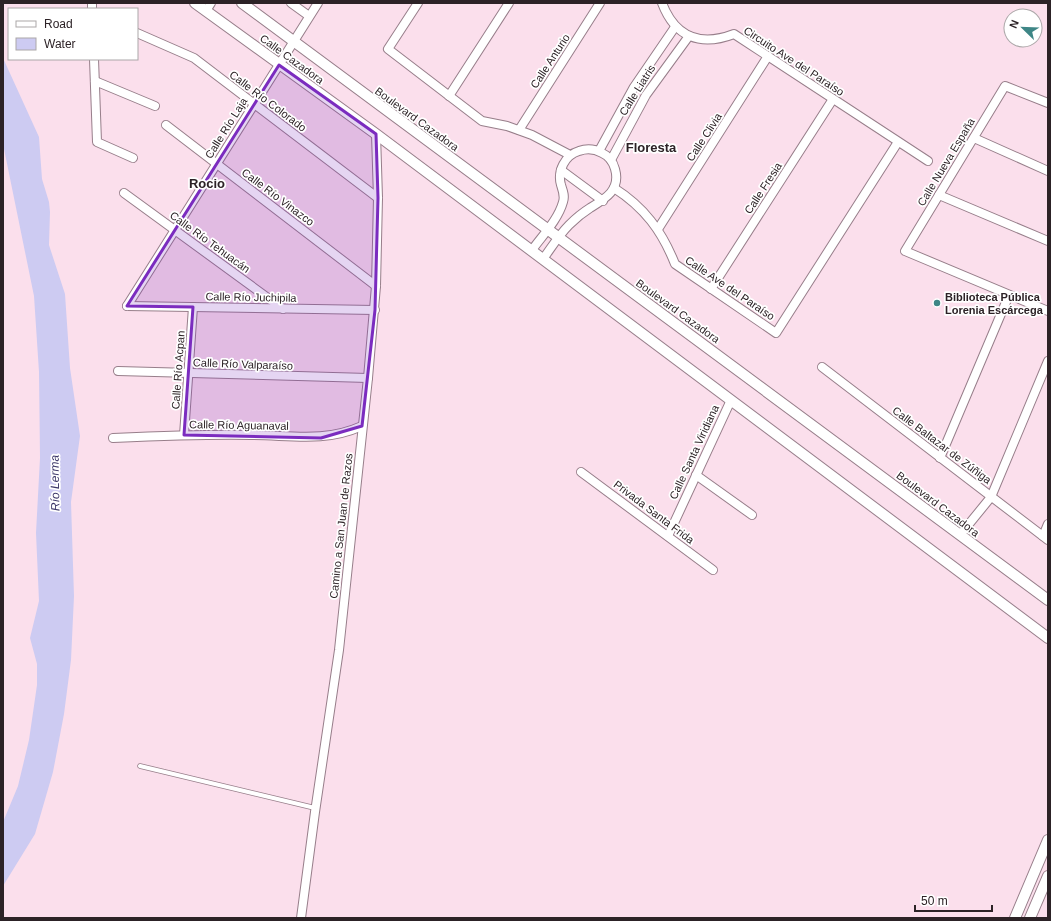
<svg xmlns="http://www.w3.org/2000/svg" width="1051" height="921" font-family="Arial,sans-serif">
  <rect width="100%" height="100%" fill="#fbdfec"/>
  <path fill="#cdcbf2" d="M3,58L39,137L42,179L49,202L50,212L49,245L65,294L70,368L80,436L71,502L74,596L71,660L64,714L53,772L35,834L3,886V822L18,786L29,740L37,685V664L30,638L39,601L36,533L40,458L39,372L34,296L3,144Z"/>
  <g fill="none" stroke-linecap="round" stroke-linejoin="round">
    <g stroke="#977e8a" stroke-width="5.5">
      <path id="service" d="M140,766L315,808"/>
    </g>
    <g stroke="#977e8a" stroke-width="10">
      <g id="minor">
        <path d="M92,3V9"/>
        <path d="M291,3L309,16"/>
        <path d="M418,3L388,49L482,121L507,126L532,135L570,155"/>
        <path d="M662,3C675,37 700,47 734,34L928,161"/>
        <path d="M206,11L211,3"/>
        <path d="M137,33L194,58L378,198"/>
        <path d="M94,59L97,142L133,158"/>
        <path d="M95,81L155,106"/>
        <path d="M449,96L509,3"/>
        <path d="M1048,103L1005,86L905,251L1048,311"/>
        <path d="M166,125L376,286"/>
        <path d="M519,130L600,3"/>
        <path d="M974,138L1048,171"/>
        <path d="M599,151L634,87L675,27"/>
        <path d="M611,160L646,95L689,36"/>
        <path d="M561,170L603,201"/>
        <path d="M614,188C644,207 662,231 675,264L776,333L898,142"/>
        <path d="M124,193L283,309"/>
        <path d="M939,195L1048,241"/>
        <path d="M658,229L768,56"/>
        <path d="M532,250C542,236 558,220 563,202C565,196 563,191 561,185C557,171 565,155 579,151C587,148 595,149 602,153C609,156 613,162 615,169C621,190 605,199 590,208C582,213 575,219 569,225C559,235 551,248 543,259"/>
        <path d="M711,289L833,99"/>
        <path d="M127,306L318,3"/>
        <path d="M127,306L375,310"/>
        <path d="M822,367L1048,540"/>
        <path d="M118,371L368,378"/>
        <path d="M184,435L193,307"/>
        <path d="M113,438C159,436 205,434 251,435C290,435 324,443 362,426"/>
        <path d="M940,458L1009,295"/>
        <path d="M581,472L713,570"/>
        <path d="M696,475L752,515"/>
        <path d="M960,535L991,497L1048,361"/>
        <path d="M668,536L731,400"/>
        <path d="M1043,536L1048,524"/>
        <path d="M301,918L315,812L339,650L368,378L376,286L378,198L376,134"/>
      </g>
    </g>
    <g stroke="#977e8a" stroke-width="12">
      <g id="tertiary">
        <path d="M195,3L376,134L1048,638"/>
        <path d="M242,3L1048,600"/>
        <path d="M1015,918L1048,840"/>
        <path d="M1030,918L1048,876"/>
      </g>
    </g>
    <use href="#service" stroke="#fff" stroke-width="4"/>
    <use href="#minor" stroke="#fff" stroke-width="8"/>
    <use href="#tertiary" stroke="#fff" stroke-width="10"/>
  </g>
  <path fill="#7b2cbf" fill-opacity="0.2" stroke="#7b2cbf" stroke-width="3" stroke-linejoin="round" d="M279,65L376,134L378,198L375,310L362,426L321,438L184,435L193,307L127,306Z"/>
  <circle fill="#3e8686" stroke="#fff" stroke-width="1.5" cx="937" cy="303" r="4"/>
  <g text-anchor="middle" dominant-baseline="central" stroke-width="3.5" stroke-linejoin="round" paint-order="stroke">
    <g font-size="11" fill="#2c2226" stroke="#fff">
      <text transform="translate(292 59) rotate(36)">Calle Cazadora</text>
      <text transform="translate(550 61) rotate(-57)">Calle Anturio</text>
      <text transform="translate(794 61) rotate(33)">Circuito Ave del Paraíso</text>
      <text transform="translate(637 90) rotate(-58)">Calle Liatris</text>
      <text transform="translate(268 101) rotate(37)">Calle Río Colorado</text>
      <text transform="translate(417 119) rotate(36)">Boulevard Cazadora</text>
      <text transform="translate(226 128) rotate(-58)">Calle Río Laja</text>
      <text transform="translate(704 137) rotate(-57)">Calle Clivia</text>
      <text transform="translate(946 162) rotate(-59)">Calle Nueva España</text>
      <text transform="translate(763 188) rotate(-57)">Calle Fresia</text>
      <text transform="translate(278 197) rotate(37)">Calle Río Vinazco</text>
      <text transform="translate(210 242) rotate(36)">Calle Río Tehuacán</text>
      <text transform="translate(730 288) rotate(34)">Calle Ave del Paraíso</text>
      <text transform="translate(251 297) rotate(1)">Calle Río Juchipila</text>
      <text transform="translate(678 311) rotate(36)">Boulevard Cazadora</text>
      <text transform="translate(243 364) rotate(2)">Calle Río Valparaíso</text>
      <text transform="translate(178 370) rotate(-86)">Calle Río Acpan</text>
      <text transform="translate(239 425) rotate(1)">Calle Río Aguanaval</text>
      <text transform="translate(942 445) rotate(37)">Calle Baltazar de Zúñiga</text>
      <text transform="translate(694 452) rotate(-65)">Calle Santa Viridiana</text>
      <text transform="translate(938 504) rotate(37)">Boulevard Cazadora</text>
      <text transform="translate(654 512) rotate(37)">Privada Santa Frida</text>
      <text transform="translate(341 526) rotate(-84)">Camino a San Juan de Razos</text>
    </g>
    <g font-size="11" font-weight="bold" fill="#2c2226" stroke="#fff" text-anchor="start">
      <text x="945" y="297">Biblioteca Pública<tspan x="945" dy="13">Lorenia Escárcega</tspan></text>
    </g>
    <g font-size="12" font-style="italic" fill="#3c3768" stroke="#fff">
      <text transform="translate(55 483) rotate(-91)">Río Lerma</text>
    </g>
    <g font-size="13" font-weight="bold" fill="#2c2226" stroke="#fff">
      <text x="651" y="147">Floresta</text>
      <text x="207" y="183">Rocio</text>
    </g>
  </g>
  <rect width="1051" height="921" fill="none" stroke="#2c2226" stroke-width="8"/>
  <rect x="8" y="8" width="130" height="52" fill="#ffffff" stroke="#aba7a8"/>
  <rect x="16" y="21" width="20" height="6" fill="#ffffff" stroke="#aba7a8"/>
  <text x="44" y="28" font-size="12" fill="#2c2226">Road</text>
  <rect x="16" y="38" width="20" height="12" fill="#cdcbf2" stroke="#aba7a8"/>
  <text x="44" y="48" font-size="12" fill="#2c2226">Water</text>
  <g transform="translate(1023 28) rotate(293)"><circle r="19" fill="#ffffff" stroke="#aba7a8"/>
  <path d="M0-3L7 15L0 10L-7 15Z" fill="#3e8686"/>
  <text y="-6" font-size="11" font-weight="bold" text-anchor="middle" fill="#2c2226">N</text>
  </g>
  <path d="M915 905v6h77v-6" fill="none" stroke="#2c2226" stroke-width="2"/>
  <text x="921" y="905" font-size="12" fill="#2c2226" stroke="#ffffff" stroke-width="3" paint-order="stroke">50 m</text>
</svg>
